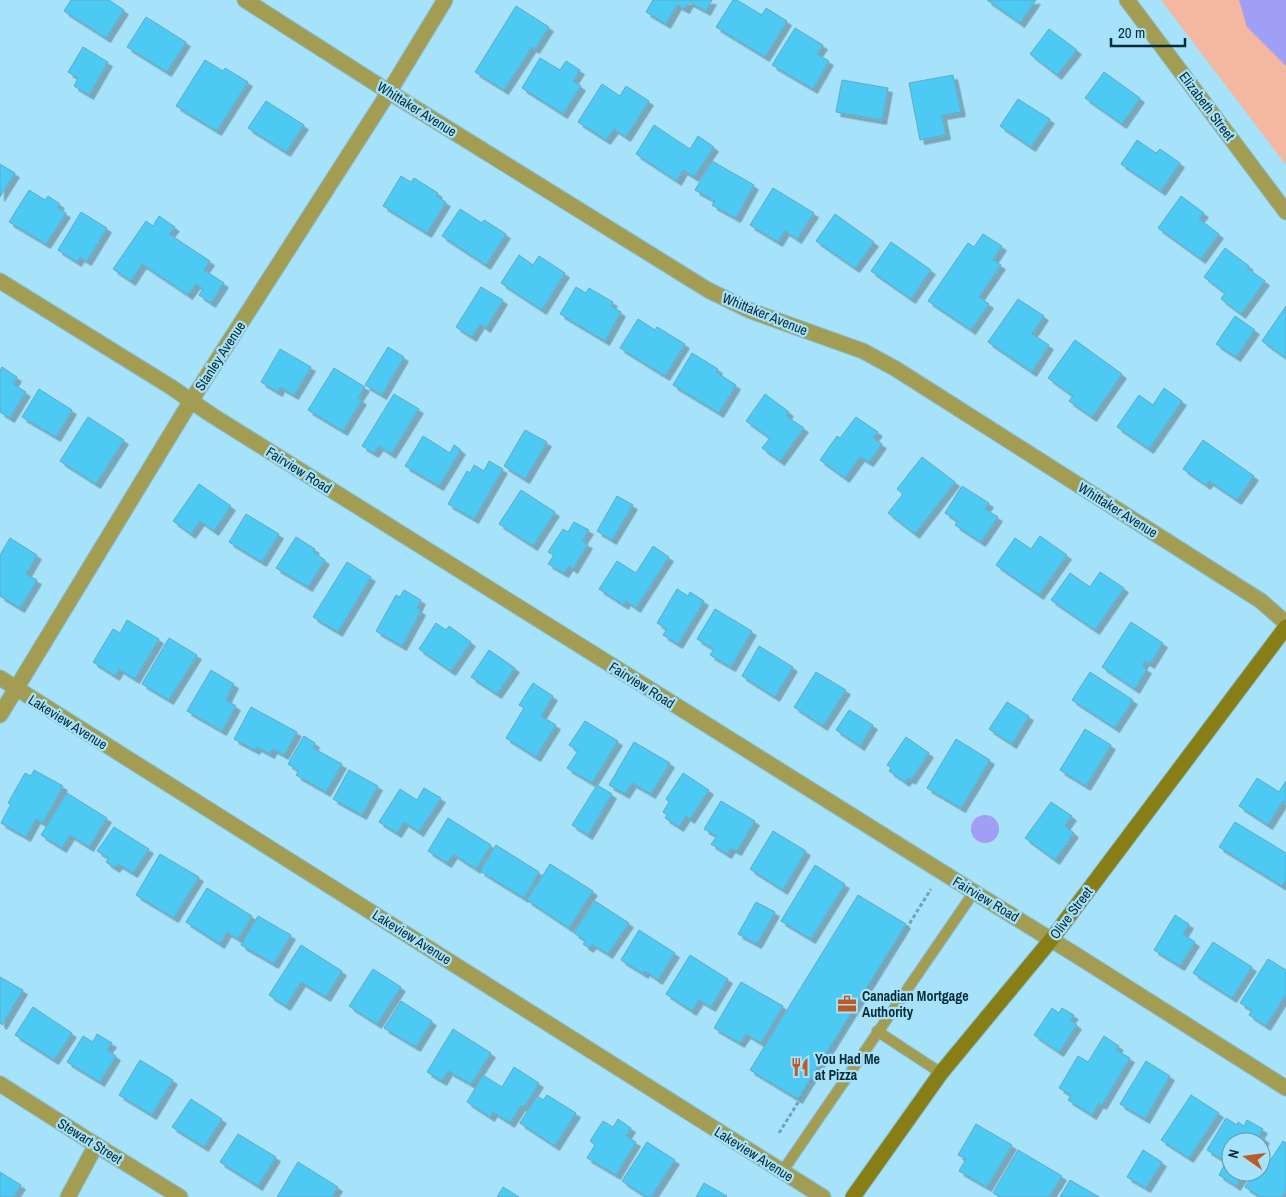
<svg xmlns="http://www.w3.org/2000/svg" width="1286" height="1197" font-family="'Archivo Narrow',sans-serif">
  <defs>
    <filter id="shadow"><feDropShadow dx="4.5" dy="4.5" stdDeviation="0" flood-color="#0004"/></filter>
  </defs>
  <rect width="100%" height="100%" fill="#a6e2fa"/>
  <path fill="#f3b89f" d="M1161,0H1286V165Z"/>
  <g fill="#a19ff5">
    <path d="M1239,0H1286V66L1247,27Z"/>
    <circle cx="985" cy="829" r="14"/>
  </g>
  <g fill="#4dcaf3" stroke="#5fabc7" filter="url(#shadow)">
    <path d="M71,0H109L124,10L106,38L64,11Z"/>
    <path d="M653,0H712L706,11L689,2L685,9L677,5L666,24L646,12Z"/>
    <path d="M733,0H737L762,15L766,8L787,21L765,57L716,27Z"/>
    <path d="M987,0H1036L1020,23Z"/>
    <path d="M516,6L549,27L535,49L532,47L504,90L475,72Z"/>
    <path d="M146,17L186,42L167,72L127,47Z"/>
    <path d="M795,28L823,45L817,54L829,61L813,89L772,65Z"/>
    <path d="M1049,29L1077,50L1057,75L1030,54Z"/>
    <path d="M83,47L108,62L89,95L74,86L78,78L68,72Z"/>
    <path d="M540,58L560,70L566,61L580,70L573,81L581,86L563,114L522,88Z"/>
    <path d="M205,60L223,71L225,68L248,82L217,131L176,106Z"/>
    <path d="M1104,72L1140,98L1122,124L1085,98Z"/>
    <path d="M953,75L961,112L942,115L946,135L920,140L909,83Z"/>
    <path d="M842,80L888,88L882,120L836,112Z"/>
    <path d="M602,84L620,96L626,86L649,101L626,137L614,129L606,140L578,122Z"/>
    <path d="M1018,99L1050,119L1031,147L1000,126Z"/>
    <path d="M266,101L304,125L286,152L248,128Z"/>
    <path d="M654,125L690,149L698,136L714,147L694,177L683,170L677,181L636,154Z"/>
    <path d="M1137,140L1156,153L1160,149L1180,163L1161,191L1121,164Z"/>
    <path d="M712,161L754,185L736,218L712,205L715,201L695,190Z"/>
    <path d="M0,164L15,173L0,197Z"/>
    <path d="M401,176L411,182L414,178L438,193L436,196L446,202L427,233L383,206Z"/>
    <path d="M773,188L814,213L797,239L785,231L778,242L750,225Z"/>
    <path d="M29,190L45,200L48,196L60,204L57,208L66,213L46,244L9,222Z"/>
    <path d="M1181,196L1204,213L1199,219L1219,234L1201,259L1158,228Z"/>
    <path d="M460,209L482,223L484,220L506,234L486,265L442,236Z"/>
    <path d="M81,212L107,228L87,261L80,257L77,262L58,250Z"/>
    <path d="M835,214L874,242L855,268L816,241Z"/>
    <path d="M159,216L175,227L169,234L210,261L204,270L224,283L211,303L199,295L203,289L196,284L188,295L142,264L131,281L113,269L146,221L153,226Z"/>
    <path d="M983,234L1002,246L993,260L1001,265L979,297L989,304L971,330L928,301L968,243L974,247Z"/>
    <path d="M891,242L931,270L911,299L871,271Z"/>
    <path d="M1225,248L1249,266L1247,268L1265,281L1241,314L1221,299L1225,293L1204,277Z"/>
    <path d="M519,255L533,265L539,256L565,273L542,310L501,283Z"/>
    <path d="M481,287L503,300L486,328L480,324L472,337L456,327Z"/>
    <path d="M576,287L586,293L589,288L613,302L611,306L621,312L605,341L560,314Z"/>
    <path d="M1018,299L1044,316L1032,334L1049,345L1032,372L988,342Z"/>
    <path d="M1286,306V358L1262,341Z"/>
    <path d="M1235,316L1255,330L1236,357L1216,344Z"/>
    <path d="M638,319L655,330L657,327L685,344L665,376L620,348Z"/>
    <path d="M1075,340L1122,374L1092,417L1069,401L1073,396L1048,378Z"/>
    <path d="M388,347L404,357L382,395L365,385Z"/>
    <path d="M280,349L311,367L294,395L280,387L278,392L261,382Z"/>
    <path d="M692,353L718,369L716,372L736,385L719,413L673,385Z"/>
    <path d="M2,367L17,377L13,384L26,392L10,418L0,412V370Z"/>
    <path d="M334,368L365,387L358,398L362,400L343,431L308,410Z"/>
    <path d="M1164,388L1182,401L1149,449L1117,427L1139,395L1153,405Z"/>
    <path d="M39,389L72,410L56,437L22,417Z"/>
    <path d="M394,394L419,409L391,454L379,446L374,453L362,446Z"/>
    <path d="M765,394L789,412L786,416L804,428L780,461L762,448L770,438L746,421Z"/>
    <path d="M88,417L124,440L96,484L60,461Z"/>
    <path d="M856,417L878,432L873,438L882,444L869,462L860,457L845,478L820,460L837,436L840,438Z"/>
    <path d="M525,430L547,442L525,479L504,466Z"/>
    <path d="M423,436L450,453L454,445L461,450L439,486L405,466Z"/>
    <path d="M1203,440L1254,476L1237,500L1209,481L1206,485L1183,469Z"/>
    <path d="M922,457L955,482L915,534L888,513L903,494L897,489Z"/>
    <path d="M489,461L503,469L474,519L448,504L467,471L470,473L474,465L484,471Z"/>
    <path d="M199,484L231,506L214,531L200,521L191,534L173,521Z"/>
    <path d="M962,486L989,503L985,509L998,517L981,542L955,525L958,521L945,513Z"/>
    <path d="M521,490L555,512L533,546L499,524Z"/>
    <path d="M617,496L633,505L612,540L597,531Z"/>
    <path d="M246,514L279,534L262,562L229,542Z"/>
    <path d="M574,522L589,530L582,541L588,544L573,569L569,566L564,573L548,564L554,555L548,552L563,529L568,532Z"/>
    <path d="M1040,536L1067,555L1039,595L996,565L1015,538L1031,549Z"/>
    <path d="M296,537L315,549L313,552L325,560L308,587L276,568Z"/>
    <path d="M10,538L37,555L26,574L37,580L20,608L0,596V555Z"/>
    <path d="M653,546L669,557L636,608L626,601L624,605L599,589L617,561L636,573Z"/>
    <path d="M347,562L371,577L338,632L313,617Z"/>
    <path d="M1100,572L1124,588L1095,630L1051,600L1070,573L1090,587Z"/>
    <path d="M677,589L688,596L690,592L704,601L678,644L663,635L667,629L657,623Z"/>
    <path d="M404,590L421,600L417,608L421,611L402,646L376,631L396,595L400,597Z"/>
    <path d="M715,609L752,631L731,667L710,655L714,649L697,639Z"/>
    <path d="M127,620L159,639L135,679L119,669L115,676L93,662L113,629L120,633Z"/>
    <path d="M1131,622L1163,643L1150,664L1145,661L1142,666L1147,669L1135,689L1102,667Z"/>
    <path d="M436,623L446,630L449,626L471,642L451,671L419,649Z"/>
    <path d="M169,638L197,655L169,700L142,684Z"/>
    <path d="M759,646L793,667L775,697L742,676Z"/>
    <path d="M489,650L515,668L497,694L471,677Z"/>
    <path d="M211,670L234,684L226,700L236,706L222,731L187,711Z"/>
    <path d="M816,672L846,690L823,726L794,707Z"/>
    <path d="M1090,672L1133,700L1115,728L1072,700Z"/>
    <path d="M533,683L553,696L541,716L556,725L536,757L506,738L524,708L519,705Z"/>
    <path d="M1007,702L1029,716L1012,744L989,729Z"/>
    <path d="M251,707L297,732L284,755L273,749L270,754L257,747L255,750L234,739Z"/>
    <path d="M849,710L873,725L860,746L836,730Z"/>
    <path d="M585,721L618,741L592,783L567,768L578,751L569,745Z"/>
    <path d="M1085,729L1111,745L1086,786L1060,770Z"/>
    <path d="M304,736L315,743L313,748L342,764L326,792L296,775L299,771L288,764Z"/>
    <path d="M906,737L929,753L911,780L908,778L905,782L889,771L891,768L887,765Z"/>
    <path d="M956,739L990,760L961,808L927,788Z"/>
    <path d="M634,742L670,763L651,794L632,783L625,794L609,785Z"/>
    <path d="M34,770L63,786L43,823L36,819L26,837L1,823L11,804L8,803L25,773L31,776Z"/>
    <path d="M349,770L378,786L362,815L333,799Z"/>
    <path d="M683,773L709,790L690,819L686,816L679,827L665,818L667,815L663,812L669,802L666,799Z"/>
    <path d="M1257,778L1279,792L1286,781V803L1283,801L1268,825L1239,806Z"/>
    <path d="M597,785L612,794L588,835L572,825Z"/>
    <path d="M424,788L441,798L419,832L404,822L397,833L379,822L400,789L417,800Z"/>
    <path d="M67,793L107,818L89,847L70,835L62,848L41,835Z"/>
    <path d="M721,801L755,821L737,851L731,848L727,854L711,844L717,836L704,829Z"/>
    <path d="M1051,802L1072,816L1065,826L1074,833L1055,860L1025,838Z"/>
    <path d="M448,818L491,845L476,869L453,854L447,863L428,851Z"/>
    <path d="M1235,822L1286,853V879L1282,886L1219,847Z"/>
    <path d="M114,827L149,849L133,873L118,864L115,868L106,862L109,858L97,851Z"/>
    <path d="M773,831L806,851L783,890L750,869Z"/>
    <path d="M496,845L539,872L524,898L480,871Z"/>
    <path d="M160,854L199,877L174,918L136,895Z"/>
    <path d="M550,864L593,891L569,928L527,900Z"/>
    <path d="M815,865L845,884L811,939L781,921Z"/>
    <path d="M207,888L252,916L238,939L227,932L220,944L186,922Z"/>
    <path d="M858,895L906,924L798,1099L750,1070Z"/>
    <path d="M595,901L629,923L608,954L592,944L589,948L583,944L586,941L574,933Z"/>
    <path d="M756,902L775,912L757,944L738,934Z"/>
    <path d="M1175,915L1189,924L1183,934L1195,942L1180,966L1154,950Z"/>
    <path d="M258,916L291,935L274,964L241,945Z"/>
    <path d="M639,930L675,953L658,980L645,971L644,974L621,960Z"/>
    <path d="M1213,942L1252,967L1232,998L1193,973Z"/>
    <path d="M301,945L342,971L326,997L301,982L286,1006L269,995Z"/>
    <path d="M690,955L728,979L711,1007L699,1000L692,1011L666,994Z"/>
    <path d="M1268,959L1286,970V994L1266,1026L1249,1015L1252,1010L1240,1003Z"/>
    <path d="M373,969L401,987L377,1024L349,1006Z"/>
    <path d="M0,977L23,990L2,1025L0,1023Z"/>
    <path d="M741,982L783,1006L761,1043L746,1034L740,1043L714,1028Z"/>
    <path d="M401,1001L432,1021L416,1047L384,1028Z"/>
    <path d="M33,1007L72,1033L54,1060L15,1035Z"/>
    <path d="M1052,1008L1059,1013L1062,1008L1074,1015L1070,1020L1077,1025L1059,1052L1034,1035Z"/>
    <path d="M453,1029L491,1053L471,1084L448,1071L442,1081L427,1072Z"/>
    <path d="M97,1034L112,1043L107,1050L116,1056L100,1082L67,1062L83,1036L93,1042Z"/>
    <path d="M1104,1036L1119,1046L1116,1050L1130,1058L1102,1105L1099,1103L1092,1115L1068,1100L1071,1095L1059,1088L1078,1056L1088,1062Z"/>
    <path d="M140,1060L173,1080L152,1115L119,1095Z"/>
    <path d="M1146,1061L1170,1076L1145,1119L1120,1104Z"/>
    <path d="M514,1067L539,1083L524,1107L521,1106L510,1123L493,1112L490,1117L467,1102L483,1075L502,1087Z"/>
    <path d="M547,1095L576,1113L555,1146L520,1123L537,1096L543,1100Z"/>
    <path d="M1191,1095L1219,1113L1189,1158L1161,1140Z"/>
    <path d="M191,1099L222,1119L204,1147L172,1127Z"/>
    <path d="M1226,1118L1237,1125L1238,1122L1244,1126L1247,1120L1263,1129L1259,1135L1265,1139L1261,1145V1142H1231V1172H1245L1236,1186L1219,1175L1226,1162L1207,1150Z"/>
    <path d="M618,1119L631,1128L626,1136L636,1142L616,1175L587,1158L595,1145L590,1141L603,1121L613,1127Z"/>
    <path d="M976,1124L1012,1145L987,1187L959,1171L966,1159L958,1155Z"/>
    <path d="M238,1134L276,1157L258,1186L220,1162Z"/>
    <path d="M1283,1141L1286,1143V1190L1282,1197H1261L1245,1187L1255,1172H1261V1168L1264,1170Z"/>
    <path d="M647,1142L675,1160L651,1197H647L622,1181Z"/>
    <path d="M1018,1150L1062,1176L1049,1197H1000L993,1193Z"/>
    <path d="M1143,1150L1162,1162L1146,1188L1127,1177Z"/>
    <path d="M298,1162L338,1187L332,1197H277Z"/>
    <path d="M0,1172L21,1185L13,1197H0Z"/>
    <path d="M1070,1180L1099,1197H1060Z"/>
    <path d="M704,1183L727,1196L726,1197H696Z"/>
    <path d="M503,1187L519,1197H497Z"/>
  </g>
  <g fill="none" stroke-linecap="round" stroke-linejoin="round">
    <g stroke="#87bdd3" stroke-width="12">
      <g id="lane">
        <path d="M877,1031L941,1073"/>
        <path d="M782,1172L974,892"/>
      </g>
    </g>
    <g stroke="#87bdd3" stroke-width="17">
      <g id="street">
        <path d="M245,0L389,92L708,290L751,311L863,351L896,369L1261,601L1286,623"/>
        <path d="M1127,0L1286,212"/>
        <path d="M0,281L171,387L210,414L974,892L1076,955L1286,1088"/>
        <path d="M0,678L823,1197"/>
        <path d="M0,715L191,401L389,92L445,0"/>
        <path d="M0,1084L96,1145L180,1197"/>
        <path d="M68,1197L96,1145"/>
      </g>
    </g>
    <g stroke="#87bdd3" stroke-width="17">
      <path id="secondary" d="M853,1197L941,1073L1051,940L1286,627"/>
    </g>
    <path stroke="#71a4b8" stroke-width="3" stroke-dasharray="4 2.5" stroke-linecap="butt" d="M779,1133L931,889"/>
    <use href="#lane" stroke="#a39d53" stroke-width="10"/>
    <use href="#street" stroke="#a39d53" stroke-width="15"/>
    <use href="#secondary" stroke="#877e16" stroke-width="15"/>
  </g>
  <defs>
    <g id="office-bare" transform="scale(1.5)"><path d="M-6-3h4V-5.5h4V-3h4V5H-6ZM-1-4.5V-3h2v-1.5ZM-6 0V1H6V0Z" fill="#be5928" stroke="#a6e2fa" stroke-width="2.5" paint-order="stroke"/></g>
    <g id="restaurant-bare" transform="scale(1.5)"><path d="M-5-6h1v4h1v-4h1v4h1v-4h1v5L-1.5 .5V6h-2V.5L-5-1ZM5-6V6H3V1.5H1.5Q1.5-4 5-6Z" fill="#be5928" stroke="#a6e2fa" stroke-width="2.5" paint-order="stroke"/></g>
  </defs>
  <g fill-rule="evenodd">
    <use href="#office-bare" x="847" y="1004"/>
    <use href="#restaurant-bare" x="800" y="1067"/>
  </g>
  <g text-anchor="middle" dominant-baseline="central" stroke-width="4.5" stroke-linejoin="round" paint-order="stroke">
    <g font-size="14" fill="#092b36" stroke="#a6e2fa">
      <text transform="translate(1207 106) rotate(53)">Elizabeth Street</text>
      <text transform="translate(417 109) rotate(32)">Whittaker Avenue</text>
      <text transform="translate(765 314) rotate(22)">Whittaker Avenue</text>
      <text transform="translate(220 356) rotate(-57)">Stanley Avenue</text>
      <text transform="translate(299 470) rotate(32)">Fairview Road</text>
      <text transform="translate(1118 510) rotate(32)">Whittaker Avenue</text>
      <text transform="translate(642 685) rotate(32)">Fairview Road</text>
      <text transform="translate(68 722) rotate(32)">Lakeview Avenue</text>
      <text transform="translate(986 899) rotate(31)">Fairview Road</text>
      <text transform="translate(1071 913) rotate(-53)">Olive Street</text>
      <text transform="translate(412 937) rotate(32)">Lakeview Avenue</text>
      <text transform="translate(90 1141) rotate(32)">Stewart Street</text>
      <text transform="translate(754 1154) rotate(32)">Lakeview Avenue</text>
    </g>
    <g font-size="14" font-weight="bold" fill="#092b36" stroke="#a6e2fa" text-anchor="start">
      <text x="862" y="996">Canadian Mortgage<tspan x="862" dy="16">Authority</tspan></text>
      <text x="815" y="1059">You Had Me<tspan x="815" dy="16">at Pizza</tspan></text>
    </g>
  </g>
  <g transform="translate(1246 1157) rotate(284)"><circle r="24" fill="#a6e2fa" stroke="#6799ac"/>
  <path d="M0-4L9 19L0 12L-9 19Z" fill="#be5928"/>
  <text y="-8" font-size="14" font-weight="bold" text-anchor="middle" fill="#092b36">N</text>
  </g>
  <path d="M1111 38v8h74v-8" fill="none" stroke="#092b36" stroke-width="2.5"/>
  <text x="1118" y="38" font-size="15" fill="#092b36" stroke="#a6e2fa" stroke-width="4" paint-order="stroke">20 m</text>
</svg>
